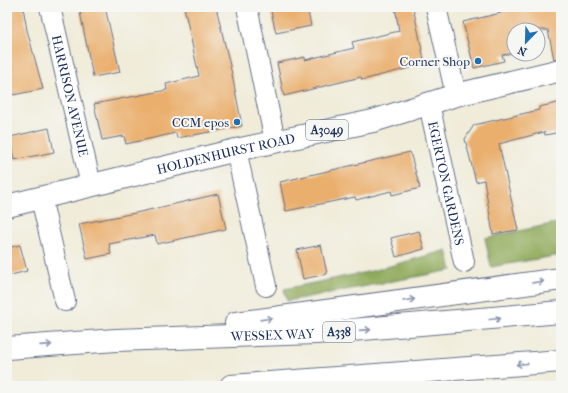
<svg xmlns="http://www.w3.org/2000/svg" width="568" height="393" font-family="'IM FELL French Canon',serif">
  <rect width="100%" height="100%" fill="#f6f6f2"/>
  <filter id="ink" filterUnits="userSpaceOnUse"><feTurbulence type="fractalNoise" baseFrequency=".025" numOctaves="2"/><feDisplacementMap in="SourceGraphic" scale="8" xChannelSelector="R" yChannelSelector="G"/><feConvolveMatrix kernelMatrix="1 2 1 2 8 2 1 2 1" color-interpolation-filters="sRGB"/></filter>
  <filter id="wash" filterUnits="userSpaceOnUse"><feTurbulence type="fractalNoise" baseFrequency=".012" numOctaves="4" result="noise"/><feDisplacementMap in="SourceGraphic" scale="16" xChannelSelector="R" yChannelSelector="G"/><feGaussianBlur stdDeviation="0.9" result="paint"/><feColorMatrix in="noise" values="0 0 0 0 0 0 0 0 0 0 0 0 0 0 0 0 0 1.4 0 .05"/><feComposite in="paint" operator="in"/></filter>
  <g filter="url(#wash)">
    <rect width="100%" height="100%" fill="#f0ecd9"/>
    <g fill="#90aa5c" stroke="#566c5d">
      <path d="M561,222V255L491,267L485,238Z"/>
      <path d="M447,250L452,270L287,301L284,289L372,271Z"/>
    </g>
    <g id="blocks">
      <g fill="#eaaf6d">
        <path d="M7,7H23L27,30L43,89L13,95L7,68Z"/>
        <path d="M79,7H105L120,72L93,77Z"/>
        <path d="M184,7H216L232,74L242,126L177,138L176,133L126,144L124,136L102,140L94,104L167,90L166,84L199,76Z"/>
        <path d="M270,7H307L311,26L276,33Z"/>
        <path d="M395,7H413L425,64L362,80L361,77L284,96L277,63L305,57V60L354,48L352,42L399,31Z"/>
        <path d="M508,7H561V58L554,59L548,30H514V53L502,55L504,61L474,68L463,22L501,13L500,9Z"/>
        <path d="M561,102V132L545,135L544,132L499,144L518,230L493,234L484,180L476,182L465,139L474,125L539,110V107Z"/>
        <path d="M49,128L54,152L14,160L10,137Z"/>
        <path d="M410,152L420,188L392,195L391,191L356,200L355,197L286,211L280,182Z"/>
        <path d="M218,194L226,229L157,244L155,235L109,244L111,254L87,259L79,224L140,212Z"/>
        <path d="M419,231L424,249L396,257L391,238Z"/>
        <path d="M20,245L27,271L7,276V248Z"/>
        <path d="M321,245L327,274L303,279L297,250Z"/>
      </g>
    </g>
  </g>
  <g filter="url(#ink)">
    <use href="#blocks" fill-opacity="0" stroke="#667189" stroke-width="1"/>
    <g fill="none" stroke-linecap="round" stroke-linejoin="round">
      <g stroke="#667189" stroke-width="22">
        <g id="street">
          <path id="s1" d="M50,7L91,185"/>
          <path d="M247,7L275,141"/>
          <path d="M436,7L456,95"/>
          <path id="s2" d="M429,104L464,262"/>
          <path d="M236,150L266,286"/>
          <path d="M41,198L65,301"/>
        </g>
      </g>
      <g stroke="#667189" stroke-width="24">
        <g id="primary">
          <path id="s3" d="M7,206L236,150L373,121L456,95L561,70"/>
        </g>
      </g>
      <g stroke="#667189" stroke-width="24">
        <g id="highway">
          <path d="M236,323L561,279"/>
          <path id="s4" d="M7,348L116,340L316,333L561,312"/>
          <path d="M231,386L561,361"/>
        </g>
      </g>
      <use href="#street" stroke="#fff" stroke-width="20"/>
      <use href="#primary" stroke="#fff" stroke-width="22"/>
      <use href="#highway" stroke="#fff" stroke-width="22"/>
    </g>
    <defs><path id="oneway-shaft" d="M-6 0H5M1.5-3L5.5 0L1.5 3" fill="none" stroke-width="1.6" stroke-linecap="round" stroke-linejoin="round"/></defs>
    <g stroke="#8d97ae">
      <use href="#oneway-shaft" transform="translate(538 282) rotate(-8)"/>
      <use href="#oneway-shaft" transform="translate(409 300) rotate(-8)"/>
      <use href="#oneway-shaft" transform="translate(266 319) rotate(-8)"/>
      <use href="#oneway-shaft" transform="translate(495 319) rotate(-5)"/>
      <use href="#oneway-shaft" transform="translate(365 330) rotate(-4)"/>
      <use href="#oneway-shaft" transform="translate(46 345) rotate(-4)"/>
      <use href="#oneway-shaft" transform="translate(522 364) rotate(175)"/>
    </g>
  </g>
  <g fill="#1f6fb2" stroke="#f6f6f2" stroke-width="1.5">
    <circle cx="478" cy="61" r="4"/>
    <circle cx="237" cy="122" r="4"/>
  </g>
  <g text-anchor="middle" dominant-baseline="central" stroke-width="4" stroke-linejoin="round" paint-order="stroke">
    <g fill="#f6f6f2" stroke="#5d6b8a" stroke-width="1">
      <rect x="306" y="120" width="42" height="20" rx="3"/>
      <rect x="323" y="322" width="32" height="20" rx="3"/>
    </g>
    <g font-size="12" font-weight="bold" fill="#1b2f5e">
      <text x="327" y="130">A3049</text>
      <text x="339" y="332">A338</text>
    </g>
    <g font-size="13" fill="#1b2f5e" stroke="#f6f6f2" text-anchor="end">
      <text x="470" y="61">Corner Shop</text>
      <text x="229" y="122">CCM epos</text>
    </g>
    <g font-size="13" fill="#1b2f5e" stroke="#f6f6f2">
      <text stroke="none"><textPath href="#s1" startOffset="91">HARRISON AVENUE</textPath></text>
      <text stroke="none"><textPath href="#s3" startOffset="225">HOLDENHURST ROAD</textPath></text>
      <text stroke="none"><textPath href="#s2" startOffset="81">EGERTON GARDENS</textPath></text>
      <text stroke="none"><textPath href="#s4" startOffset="266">WESSEX WAY</textPath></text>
    </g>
  </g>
  <rect width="568" height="393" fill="none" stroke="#f6f6f2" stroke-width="24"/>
  <g transform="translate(526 42) rotate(203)"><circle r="19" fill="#f6f6f2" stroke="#9ea6b7"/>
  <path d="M0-3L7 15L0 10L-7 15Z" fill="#1f6fb2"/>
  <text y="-6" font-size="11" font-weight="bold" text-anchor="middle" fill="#1b2f5e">N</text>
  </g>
</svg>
